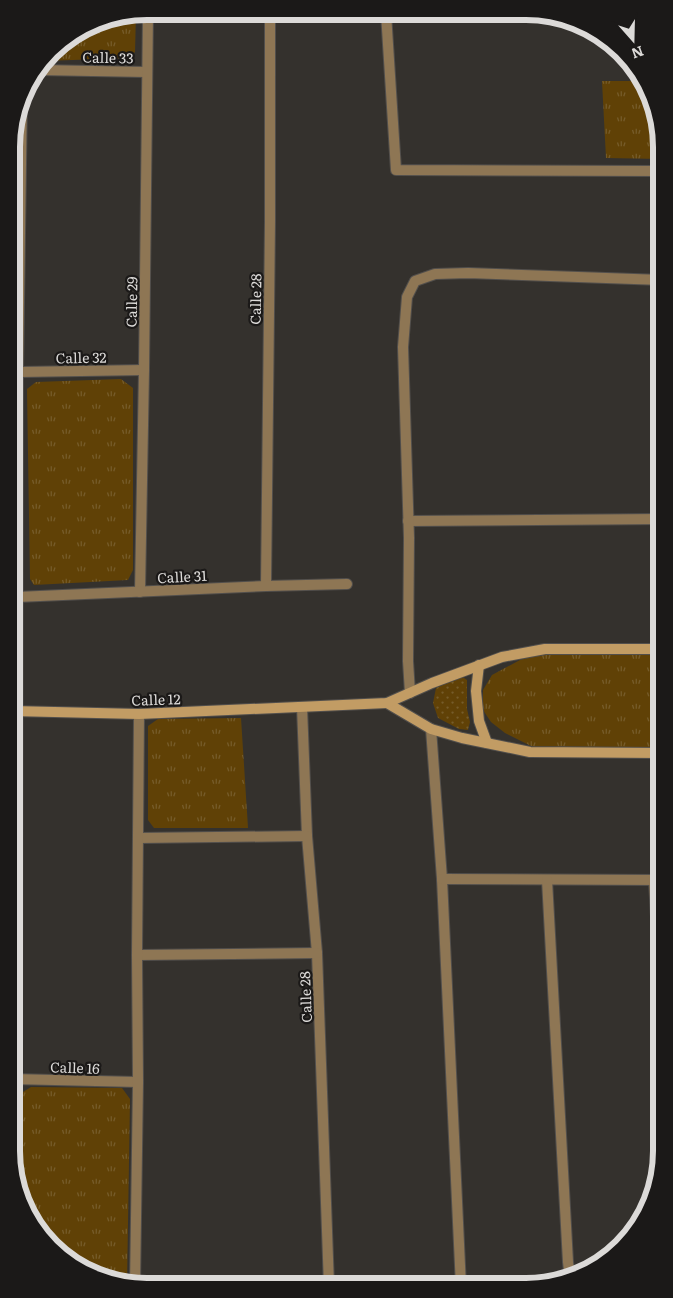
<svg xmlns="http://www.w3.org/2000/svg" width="673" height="1298" font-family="Literata,serif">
  <defs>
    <pattern id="grass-dots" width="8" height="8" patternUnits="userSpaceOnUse" patternTransform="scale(1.25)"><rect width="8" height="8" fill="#604106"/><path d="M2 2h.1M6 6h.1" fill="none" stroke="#765c2a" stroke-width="1.8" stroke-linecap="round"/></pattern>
    <pattern id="park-tufts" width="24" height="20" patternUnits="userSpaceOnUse" patternTransform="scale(1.25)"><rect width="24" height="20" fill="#604106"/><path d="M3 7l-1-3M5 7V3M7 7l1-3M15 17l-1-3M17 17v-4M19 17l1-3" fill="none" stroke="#765c2a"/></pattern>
  </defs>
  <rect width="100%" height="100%" fill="#34312d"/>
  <path fill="url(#grass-dots)" d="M461,676L467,680V709L470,722L468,730L459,729L438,718L433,703L436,688Z"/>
  <g fill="url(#park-tufts)">
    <path d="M136,13L135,52L128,58L45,61L57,45L95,21Z"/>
    <path d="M602,81H640L655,103L662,147V159L606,158Z"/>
    <path d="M121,379L133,388V570L128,580L34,585L30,579L27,389L36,382Z"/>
    <path d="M544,653L662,654V747H533L505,733L491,722L483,710V690L492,675L520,660Z"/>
    <path d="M241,718L248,828H154L148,820V726L158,719Z"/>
    <path d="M31,1087L122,1088L130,1099L127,1285L58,1253L23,1201V1092Z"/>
  </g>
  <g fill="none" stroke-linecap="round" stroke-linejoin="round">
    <g stroke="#524f4c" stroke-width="12">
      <g id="street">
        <path d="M386,13L396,170L662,171"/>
        <path d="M38,70L147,72"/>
        <path d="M18,372L144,370"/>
        <path d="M408,521L662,519"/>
        <path d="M266,586L270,221V12"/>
        <path d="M140,592L144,370L148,11"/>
        <path d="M17,597L266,586L347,584"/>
        <path d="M410,693L408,661L409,538L403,347L407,297L415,281L435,274L468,273L662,280"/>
        <path d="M302,707L307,836L317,953L329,1286"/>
        <path d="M431,729L442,879L461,1287"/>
        <path d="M138,838L307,836"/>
        <path d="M442,879L662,880"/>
        <path d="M547,880L568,1262L570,1279"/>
        <path d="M654,880L661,1009"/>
        <path d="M137,955L317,953"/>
        <path d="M12,1079L138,1082"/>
        <path d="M14,1171L17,1079L18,372L22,96"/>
        <path d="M135,1286L138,1082L137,955L139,714"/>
      </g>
    </g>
    <g stroke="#524f4c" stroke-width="12">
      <g id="secondary">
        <path d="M479,665L476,691L479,721L487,743"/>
        <path d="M387,703L431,729L462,738L530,752L662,753"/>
        <path d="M12,711L139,714L387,703L432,683L502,657L545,649H662"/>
      </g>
    </g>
    <use href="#street" stroke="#8e7654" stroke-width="10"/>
    <use href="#secondary" stroke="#c29c64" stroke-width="10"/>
  </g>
  <g text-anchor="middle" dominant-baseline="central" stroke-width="4.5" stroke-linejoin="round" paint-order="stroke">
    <g font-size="14" fill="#dcdad8" stroke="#1b1918">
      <text transform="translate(108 57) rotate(1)">Calle 33</text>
      <text transform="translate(255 299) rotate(-89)">Calle 28</text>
      <text transform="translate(131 302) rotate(-89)">Calle 29</text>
      <text transform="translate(81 357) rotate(-1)">Calle 32</text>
      <text transform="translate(182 576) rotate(-3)">Calle 31</text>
      <text transform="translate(156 699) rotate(-2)">Calle 12</text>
      <text transform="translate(305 997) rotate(-92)">Calle 28</text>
      <text transform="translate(75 1067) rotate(2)">Calle 16</text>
    </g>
  </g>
  <path d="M0 0H673V1298H0ZM147 20H526A127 127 0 0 1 653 147V1151A127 127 0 0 1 526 1278H147A127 127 0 0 1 20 1151V147A127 127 0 0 1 147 20Z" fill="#1b1918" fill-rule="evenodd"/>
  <path fill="none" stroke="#dcdad8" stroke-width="6" d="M147 20H526A127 127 0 0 1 653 147V1151A127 127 0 0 1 526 1278H147A127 127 0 0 1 20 1151V147A127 127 0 0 1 147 20Z"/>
  <g transform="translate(633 40) rotate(160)" stroke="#1b1918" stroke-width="4" paint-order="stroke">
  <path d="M0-4L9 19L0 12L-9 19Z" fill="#dcdad8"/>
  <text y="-8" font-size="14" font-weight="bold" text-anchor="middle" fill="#dcdad8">N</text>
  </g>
</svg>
